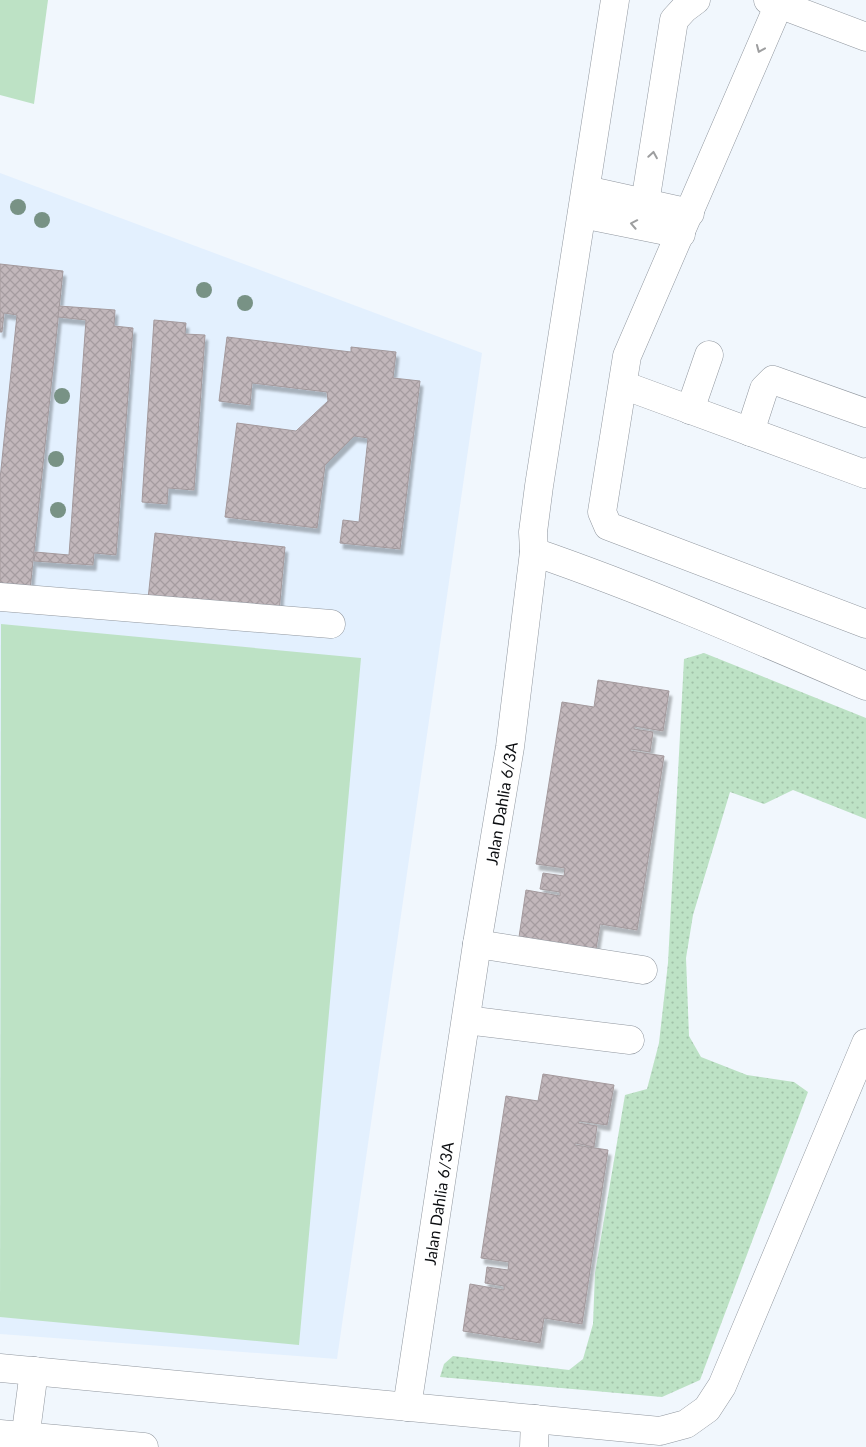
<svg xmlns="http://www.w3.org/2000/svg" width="866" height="1447" font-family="Lato,sans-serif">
  <defs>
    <pattern id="grass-dots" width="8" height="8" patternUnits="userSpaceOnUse" patternTransform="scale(1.25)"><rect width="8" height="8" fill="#bde2c5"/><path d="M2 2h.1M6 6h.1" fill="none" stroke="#a1c1a8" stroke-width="1.8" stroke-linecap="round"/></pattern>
    <pattern id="building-cross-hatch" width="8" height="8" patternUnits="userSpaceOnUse" patternTransform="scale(1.25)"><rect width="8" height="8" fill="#c2b7bb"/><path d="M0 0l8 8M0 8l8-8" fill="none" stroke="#a59ca0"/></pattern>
    <filter id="shadow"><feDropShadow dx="3" dy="5.5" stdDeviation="1" flood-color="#0004"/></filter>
  </defs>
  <rect width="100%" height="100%" fill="#f1f7fd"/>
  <path fill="#e3f0fe" d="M0,173L482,353L337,1359L0,1334Z"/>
  <path fill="url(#grass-dots)" d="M704,653L866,718V819L793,790L764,804L730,792L693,915L686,958L689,1036L701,1057L747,1075L794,1082L808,1092L700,1380L662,1397L440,1377L444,1364L453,1356L569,1370L583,1359L593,1324L595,1273L625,1095L647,1089L659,1043L668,963L684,659Z"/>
  <g fill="#bde2c5">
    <path d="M0,0H48L34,104L0,95Z"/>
    <path d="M1,624L361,658L299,1345L0,1317Z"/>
  </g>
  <g fill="url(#building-cross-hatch)" stroke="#a3999c" filter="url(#shadow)">
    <path d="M0,264L63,271L30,590L0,586V479L17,315L4,313L2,332H0Z"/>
    <path d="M59,306L115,310L114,326L133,328L116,555L94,553L93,565L34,561L35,552L69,555L86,320L58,317Z"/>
    <path d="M154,320L186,323L185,334L205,335L194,490L168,488L167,504L142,502Z"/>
    <path d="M227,337L351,352V347L396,352L393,378L420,381L400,549L340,543L343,520L359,522L368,438L354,436L325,465L317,528L225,517L237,423L296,431L328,401L327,392L252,383L250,405L219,401Z"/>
    <path d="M155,533L285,547L279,612L148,599Z"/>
    <path d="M598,680L669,691L663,731L634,726V729L653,732L650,752L631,749L630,751L664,756L637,930L600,924L596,949L519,937L526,890L560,896V892L540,889L543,873L564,876L565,868L536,864L562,702L594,707Z"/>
    <path d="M543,1074L614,1085L607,1125L579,1121L578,1123L597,1126L594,1147L575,1143V1145L608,1150L582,1324L544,1318L540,1343L463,1331L470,1284L504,1290V1286L485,1283L487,1267L508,1270L509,1262L481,1258L506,1096L538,1101Z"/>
  </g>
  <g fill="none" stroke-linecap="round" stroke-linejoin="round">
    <g stroke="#91979f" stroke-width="29">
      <g id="minor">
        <path d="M768,0L866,37"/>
        <path d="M779,4L627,356L602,512L608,526L866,624"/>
        <path d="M586,190L690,213"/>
        <path d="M645,203L674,20L684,9L696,0"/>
        <path d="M582,214L681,234"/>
        <path d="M623,385L865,474L866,472"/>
        <path d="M690,410L709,355"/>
        <path d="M750,432L764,389L773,380L866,413"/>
        <path d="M534,552L533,532L539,486L615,0"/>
        <path d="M0,597L331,624"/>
        <path d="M477,944L643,970"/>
        <path d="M466,1020L630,1040"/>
        <path d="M0,1368L660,1431L686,1424L707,1409L722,1386L866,1043"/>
        <path id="s1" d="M407,1407L477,944L510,747L534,552C647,591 757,639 866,686"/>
        <path d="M0,1434L144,1447"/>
        <path d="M24,1447L34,1371"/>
        <path d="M534,1447L535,1419"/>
      </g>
    </g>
    <use href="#minor" stroke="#fff" stroke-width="28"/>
  </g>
  <g fill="#789285">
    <circle cx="18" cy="207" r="8"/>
    <circle cx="42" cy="220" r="8"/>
    <circle cx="204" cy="290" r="8"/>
    <circle cx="245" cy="303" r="8"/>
    <circle cx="62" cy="396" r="8"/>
    <circle cx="56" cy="459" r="8"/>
    <circle cx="58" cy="510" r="8"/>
  </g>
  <defs><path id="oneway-chevron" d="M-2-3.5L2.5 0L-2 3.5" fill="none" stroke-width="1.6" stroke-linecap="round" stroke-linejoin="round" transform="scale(1.25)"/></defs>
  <g stroke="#9d9e9f">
    <use href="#oneway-chevron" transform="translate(760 49) rotate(113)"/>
    <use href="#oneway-chevron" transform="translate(653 155) rotate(-81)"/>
    <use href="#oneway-chevron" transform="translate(634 224) rotate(-169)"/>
  </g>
  <g text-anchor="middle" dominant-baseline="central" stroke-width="4" stroke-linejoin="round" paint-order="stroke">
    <g font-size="16" fill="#0b0d10" stroke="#fff">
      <text stroke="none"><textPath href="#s1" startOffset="611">Jalan Dahlia 6/3A</textPath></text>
      <text stroke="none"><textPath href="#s1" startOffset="206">Jalan Dahlia 6/3A</textPath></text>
    </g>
  </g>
</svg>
